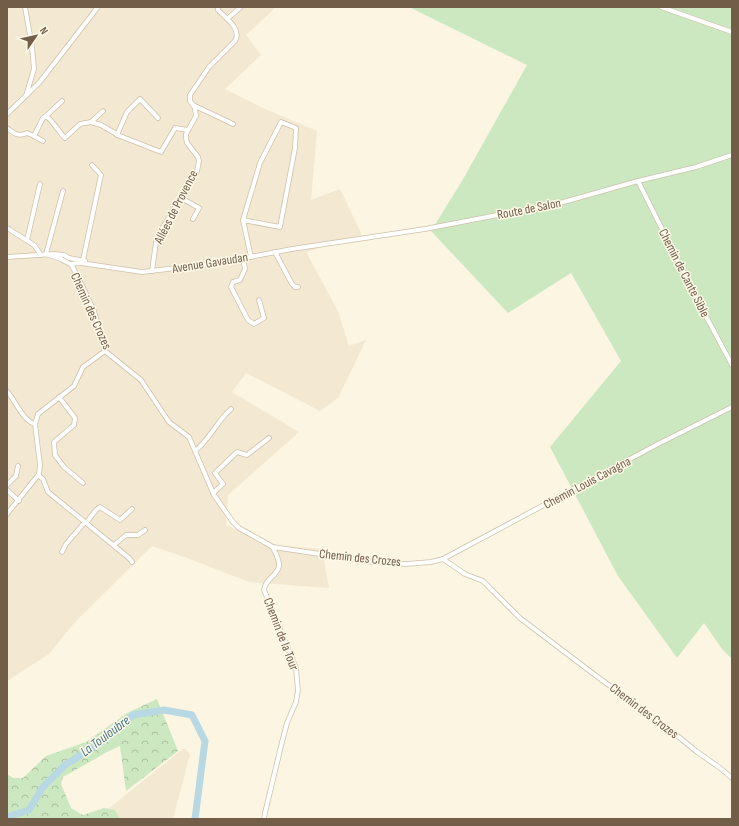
<svg xmlns="http://www.w3.org/2000/svg" width="739" height="826" font-family="'Sofia Sans Condensed',sans-serif">
  <defs>
    <pattern id="forest-crowns" width="20" height="18" patternUnits="userSpaceOnUse"><rect width="20" height="18" fill="#cce8c1"/><path d="M2 6a3 3 0 1 1 6 0M12 15a3 3 0 1 1 6 0" fill="none" stroke="#aabf9f"/></pattern>
  </defs>
  <rect width="100%" height="100%" fill="#fbf5e2"/>
  <g fill="#f3e8d1">
    <path d="M7,7H276L246,35L261,55L225,89L265,109L317,131L311,200L340,189L362,235L306,252L338,311L349,346L366,340L338,398L320,411L246,373L232,392L299,432L228,495L226,525L275,545L322,549L329,588L249,582L190,559L152,546L74,623L49,654L7,681Z"/>
    <path d="M184,748L190,754L173,819H93L102,814Z"/>
  </g>
  <path fill="#cce8c1" d="M409,7H732V659L722,649L704,623L677,658L618,576L550,447L621,361L571,273L508,313L431,231L462,181L527,65Z"/>
  <path fill="url(#forest-crowns)" d="M157,699L178,751L126,791L120,746L109,751L63,777L61,784L71,808L83,815L104,808L115,810L120,819H7V774L13,778H23L46,756L86,742L127,713Z"/>
  <g fill="none" stroke-linecap="round" stroke-linejoin="round">
    <path stroke="#b8d8e4" stroke-width="7" d="M7,817L29,810L43,787L65,765L103,741L133,715L164,710L192,715L205,741L195,819"/>
    <g stroke="#cec0ac" stroke-width="5.5">
      <g id="minor">
        <path d="M25,7L32,47L34,69L26,96"/>
        <path d="M661,7L732,32"/>
        <path d="M227,19L241,7"/>
        <path d="M193,105L233,124"/>
        <path d="M7,114L39,83L98,7"/>
        <path d="M46,116L62,101"/>
        <path d="M91,122L103,111"/>
        <path d="M7,128C15,134 18,137 27,133L34,136L43,118L46,116C55,123 58,131 65,138L80,124L91,122L101,125L120,136L161,152L175,128L188,130"/>
        <path d="M117,135L127,112L140,99L158,118"/>
        <path d="M34,136L43,141"/>
        <path d="M638,181L699,303L732,365"/>
        <path d="M181,198L199,208L193,219"/>
        <path d="M243,220L280,227L295,148L296,128L281,122L260,163L243,220L251,257"/>
        <path d="M7,228L34,245L41,255"/>
        <path d="M27,240L40,184"/>
        <path d="M275,252L292,284L295,287H298"/>
        <path d="M46,254L61,259L70,264L81,263L142,272L219,263L292,249L425,229L560,203L638,181L696,167L732,155"/>
        <path d="M46,254L63,191"/>
        <path d="M7,257L54,254L64,255L69,258L85,261"/>
        <path d="M243,259L245,269L240,280L233,282L231,287L248,320L254,324L264,318L259,300"/>
        <path d="M83,260L101,175L92,165"/>
        <path d="M71,264L80,281L94,311L105,351L141,380L169,422L189,437L214,495L233,522L239,528L273,547L373,562L406,564L431,562L443,559L658,444L732,407"/>
        <path d="M152,271L156,242L162,229L197,171L199,161L198,157L187,143L186,138V134L196,116L195,108L190,101V95L209,67L235,41C242,29 226,18 218,10V7"/>
        <path d="M7,391C15,400 23,421 35,424"/>
        <path d="M59,397L75,418L74,425L54,442L55,455L64,467L83,483"/>
        <path d="M195,451C210,439 217,421 231,409"/>
        <path d="M39,476L43,479L48,492L129,558L132,562"/>
        <path d="M7,485L16,476L18,466"/>
        <path d="M7,490L19,501"/>
        <path d="M213,493L223,484L215,473L237,452L247,455L269,438"/>
        <path d="M7,514L39,474L40,465L35,424L38,414L74,386L83,367L105,351"/>
        <path d="M86,523L96,510L100,507L120,520L132,509"/>
        <path d="M114,545L126,535H138L145,530"/>
        <path d="M62,552L66,544L85,522"/>
        <path d="M443,559L465,574L483,581L520,618L591,672L674,733L696,751L720,768L732,778"/>
        <path d="M264,819L265,813L282,742L287,723L296,702L298,690L296,668L264,590C265,578 278,576 279,566C280,560 275,553 273,547"/>
      </g>
    </g>
    <use href="#minor" stroke="#fff" stroke-width="4"/>
  </g>
  <g text-anchor="middle" dominant-baseline="central" stroke-width="3" stroke-linejoin="round" paint-order="stroke">
    <g font-size="13" fill="#725d49" stroke="#fff9e8">
      <text transform="translate(176 207) rotate(-63)">Allées de Provence</text>
      <text transform="translate(529 209) rotate(-11)">Route de Salon</text>
      <text transform="translate(210 263) rotate(-9)">Avenue Gavaudan</text>
      <text transform="translate(684 273) rotate(63)">Chemin de Cante Sible</text>
      <text transform="translate(91 311) rotate(66)">Chemin des Crozes</text>
      <text transform="translate(587 483) rotate(-28)">Chemin Louis Cavagna</text>
      <text transform="translate(360 558) rotate(6)">Chemin des Crozes</text>
      <text transform="translate(281 634) rotate(69)">Chemin de la Tour</text>
      <text transform="translate(644 711) rotate(37)">Chemin des Crozes</text>
    </g>
    <g font-size="14" font-style="italic" fill="#47788c" stroke="#fff9e8">
      <text transform="translate(105 736) rotate(-37)">La Touloubre</text>
    </g>
  </g>
  <rect width="739" height="826" fill="none" stroke="#725d49" stroke-width="16"/>
  <g transform="translate(36 36) rotate(56)" stroke="#fff9e8" stroke-width="3" paint-order="stroke">
  <path d="M0-3L7 15L0 10L-7 15Z" fill="#725d49"/>
  <text y="-6" font-size="11" font-weight="bold" text-anchor="middle" fill="#725d49">N</text>
  </g>
</svg>
